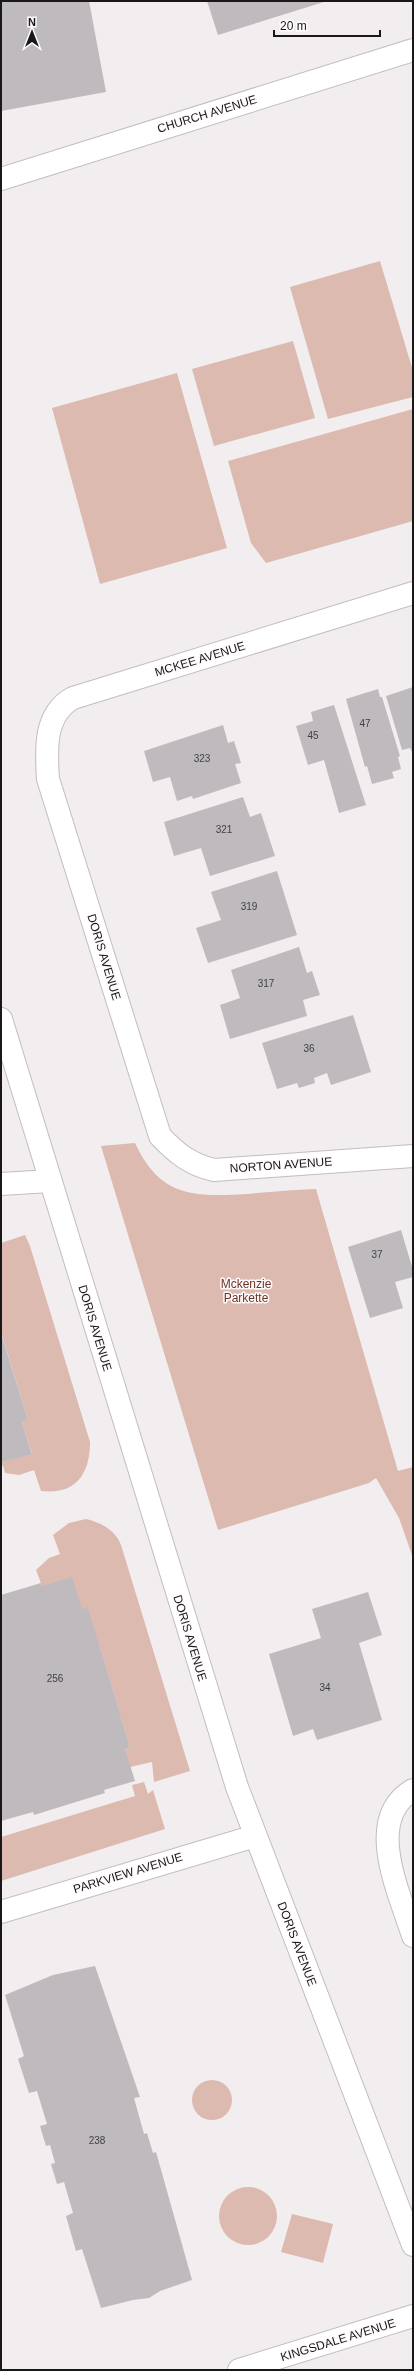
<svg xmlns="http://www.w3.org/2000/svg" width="414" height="2371" font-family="Arial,sans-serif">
  <rect width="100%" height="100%" fill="#f2edef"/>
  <g fill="#dcbab0">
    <path d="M380,261L413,371V397L328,419L290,287Z"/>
    <path d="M293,341L315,418L214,446L192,369Z"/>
    <path d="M177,373L227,548L100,584L52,408Z"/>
    <path d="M413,409V521L266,563L251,543L228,461Z"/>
    <path d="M135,1143C160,1197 193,1197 246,1194C270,1192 293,1190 316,1189L398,1471L413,1467V1558L399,1518L376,1478L369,1483L218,1530L101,1146Z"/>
    <path d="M25,1235L30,1246L90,1442C90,1474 76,1495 41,1491L34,1470L19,1475L5,1473L2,1462L32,1453L22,1422L28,1420L1,1332V1243Z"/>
    <path d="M86,1519C102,1523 115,1530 121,1545L190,1771L154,1782L152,1762L130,1767L125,1749L130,1747L88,1608L82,1609L42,1586L36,1570L49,1558L60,1554L53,1535L69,1523Z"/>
    <path d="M144,1782L148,1794L153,1790L165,1829L1,1881V1837L135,1796L132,1785Z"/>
    <circle cx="212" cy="2100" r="20"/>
    <circle cx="248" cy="2216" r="29"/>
    <path d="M292,2214L333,2224L323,2263L281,2252Z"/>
  </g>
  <g fill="#bebabe">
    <path d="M1,1H89L106,92L1,111Z"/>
    <path d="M207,1H327L218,35Z"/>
    <path d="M413,687V752H412L410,748L402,750L386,696Z"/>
    <path d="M378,689L380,697H382L400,756L398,757L401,769L392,772L394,778L372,784L367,766L365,767L346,699Z"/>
    <path d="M334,705L366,805L339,813L324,760L308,765L296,726L313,721L311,712Z"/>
    <path d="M223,725L228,743L234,741L241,763L235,764L241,783L193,799L192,796L177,801L170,777L153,782L144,751Z"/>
    <path d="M243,797L250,817L261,813L275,856L210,876L201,848L174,856L164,822Z"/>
    <path d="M277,871L297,935L208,963L196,928L221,920L211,892Z"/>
    <path d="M299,947L307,973L312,971L320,995L303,1000L307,1016L230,1039L220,1005L240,998L231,970Z"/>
    <path d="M353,1015L371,1072L331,1085L327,1073L314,1078L315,1083L299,1088L297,1083L277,1089L262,1043Z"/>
    <path d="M401,1230L413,1270V1277L395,1282L403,1308L370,1318L348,1247Z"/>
    <path d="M1,1333L28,1420L22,1422L32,1454L2,1462L3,1465L1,1466Z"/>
    <path d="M72,1577L82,1609L88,1607L130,1747L125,1749L135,1781L104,1790L105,1793L34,1815L33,1812L1,1821V1595L41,1583L42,1586Z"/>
    <path d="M368,1592L382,1635L359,1643L382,1720L317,1740L313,1729L293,1736L269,1654L321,1638L312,1609Z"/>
    <path d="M95,1966L140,2097L134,2098L144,2134L147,2133L153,2153L156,2152L192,2280L160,2291L149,2298L133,2300L101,2308L82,2249L76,2251L66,2216L73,2213L64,2182L57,2184L51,2164L55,2163L50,2145L46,2146L40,2126L47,2124L37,2091L29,2093L18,2059L24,2056L5,1995L53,1975Z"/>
  </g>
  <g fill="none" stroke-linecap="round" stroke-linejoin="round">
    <g stroke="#c2bdbf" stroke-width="24">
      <g id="street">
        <path d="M1,179L413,50"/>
        <path d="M413,593L73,698C44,714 46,749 48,779L160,1136C176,1153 191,1165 214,1170L413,1156"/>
        <path d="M1,1184L50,1181"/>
        <path d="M413,1790C363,1819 400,1894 413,1936"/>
        <path d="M1,1912L255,1836"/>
        <path d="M239,2370L413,2316"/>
      </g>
    </g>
    <g stroke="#c2bdbf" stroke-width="24">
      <path id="secondary" d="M1,1019L237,1787L413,2245"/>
    </g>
    <use href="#street" stroke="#fff" stroke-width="22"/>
    <use href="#secondary" stroke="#fff" stroke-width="22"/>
  </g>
  <g text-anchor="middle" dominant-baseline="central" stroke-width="3" stroke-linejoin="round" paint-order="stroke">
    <g font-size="10" fill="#424042">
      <text x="365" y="723">47</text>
      <text x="313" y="735">45</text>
      <text x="202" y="758">323</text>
      <text x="224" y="829">321</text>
      <text x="249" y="906">319</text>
      <text x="266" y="983">317</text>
      <text x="309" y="1048">36</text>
      <text x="377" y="1254">37</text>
      <text x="55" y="1678">256</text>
      <text x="325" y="1687">34</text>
      <text x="97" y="2140">238</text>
    </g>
    <g font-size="12" fill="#191718" stroke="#fffbfd">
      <text transform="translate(207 114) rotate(-17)">CHURCH AVENUE</text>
      <text transform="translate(200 659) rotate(-17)">MCKEE AVENUE</text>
      <text transform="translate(104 957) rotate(73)">DORIS AVENUE</text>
      <text transform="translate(281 1165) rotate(-4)">NORTON AVENUE</text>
      <text transform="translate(95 1328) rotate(73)">DORIS AVENUE</text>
      <text transform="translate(190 1638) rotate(73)">DORIS AVENUE</text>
      <text transform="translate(128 1873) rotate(-17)">PARKVIEW AVENUE</text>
      <text transform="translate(297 1944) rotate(69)">DORIS AVENUE</text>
      <text transform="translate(338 2340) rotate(-17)">KINGSDALE AVENUE</text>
    </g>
    <g font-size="12" fill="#6e3322" stroke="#fffbfd">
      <text x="246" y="1284">Mckenzie<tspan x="246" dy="14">Parkette</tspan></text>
    </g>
  </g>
  <rect width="414" height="2371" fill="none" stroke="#191718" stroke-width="4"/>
  <g transform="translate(32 32)" stroke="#fffbfd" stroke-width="3" paint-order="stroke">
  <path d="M0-3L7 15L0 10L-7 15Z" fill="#191718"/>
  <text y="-6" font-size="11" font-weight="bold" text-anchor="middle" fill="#191718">N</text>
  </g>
  <path d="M274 30v6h106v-6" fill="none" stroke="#191718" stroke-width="2"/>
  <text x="280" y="30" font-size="12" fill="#191718" stroke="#fffbfd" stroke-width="3" paint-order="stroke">20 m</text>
</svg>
